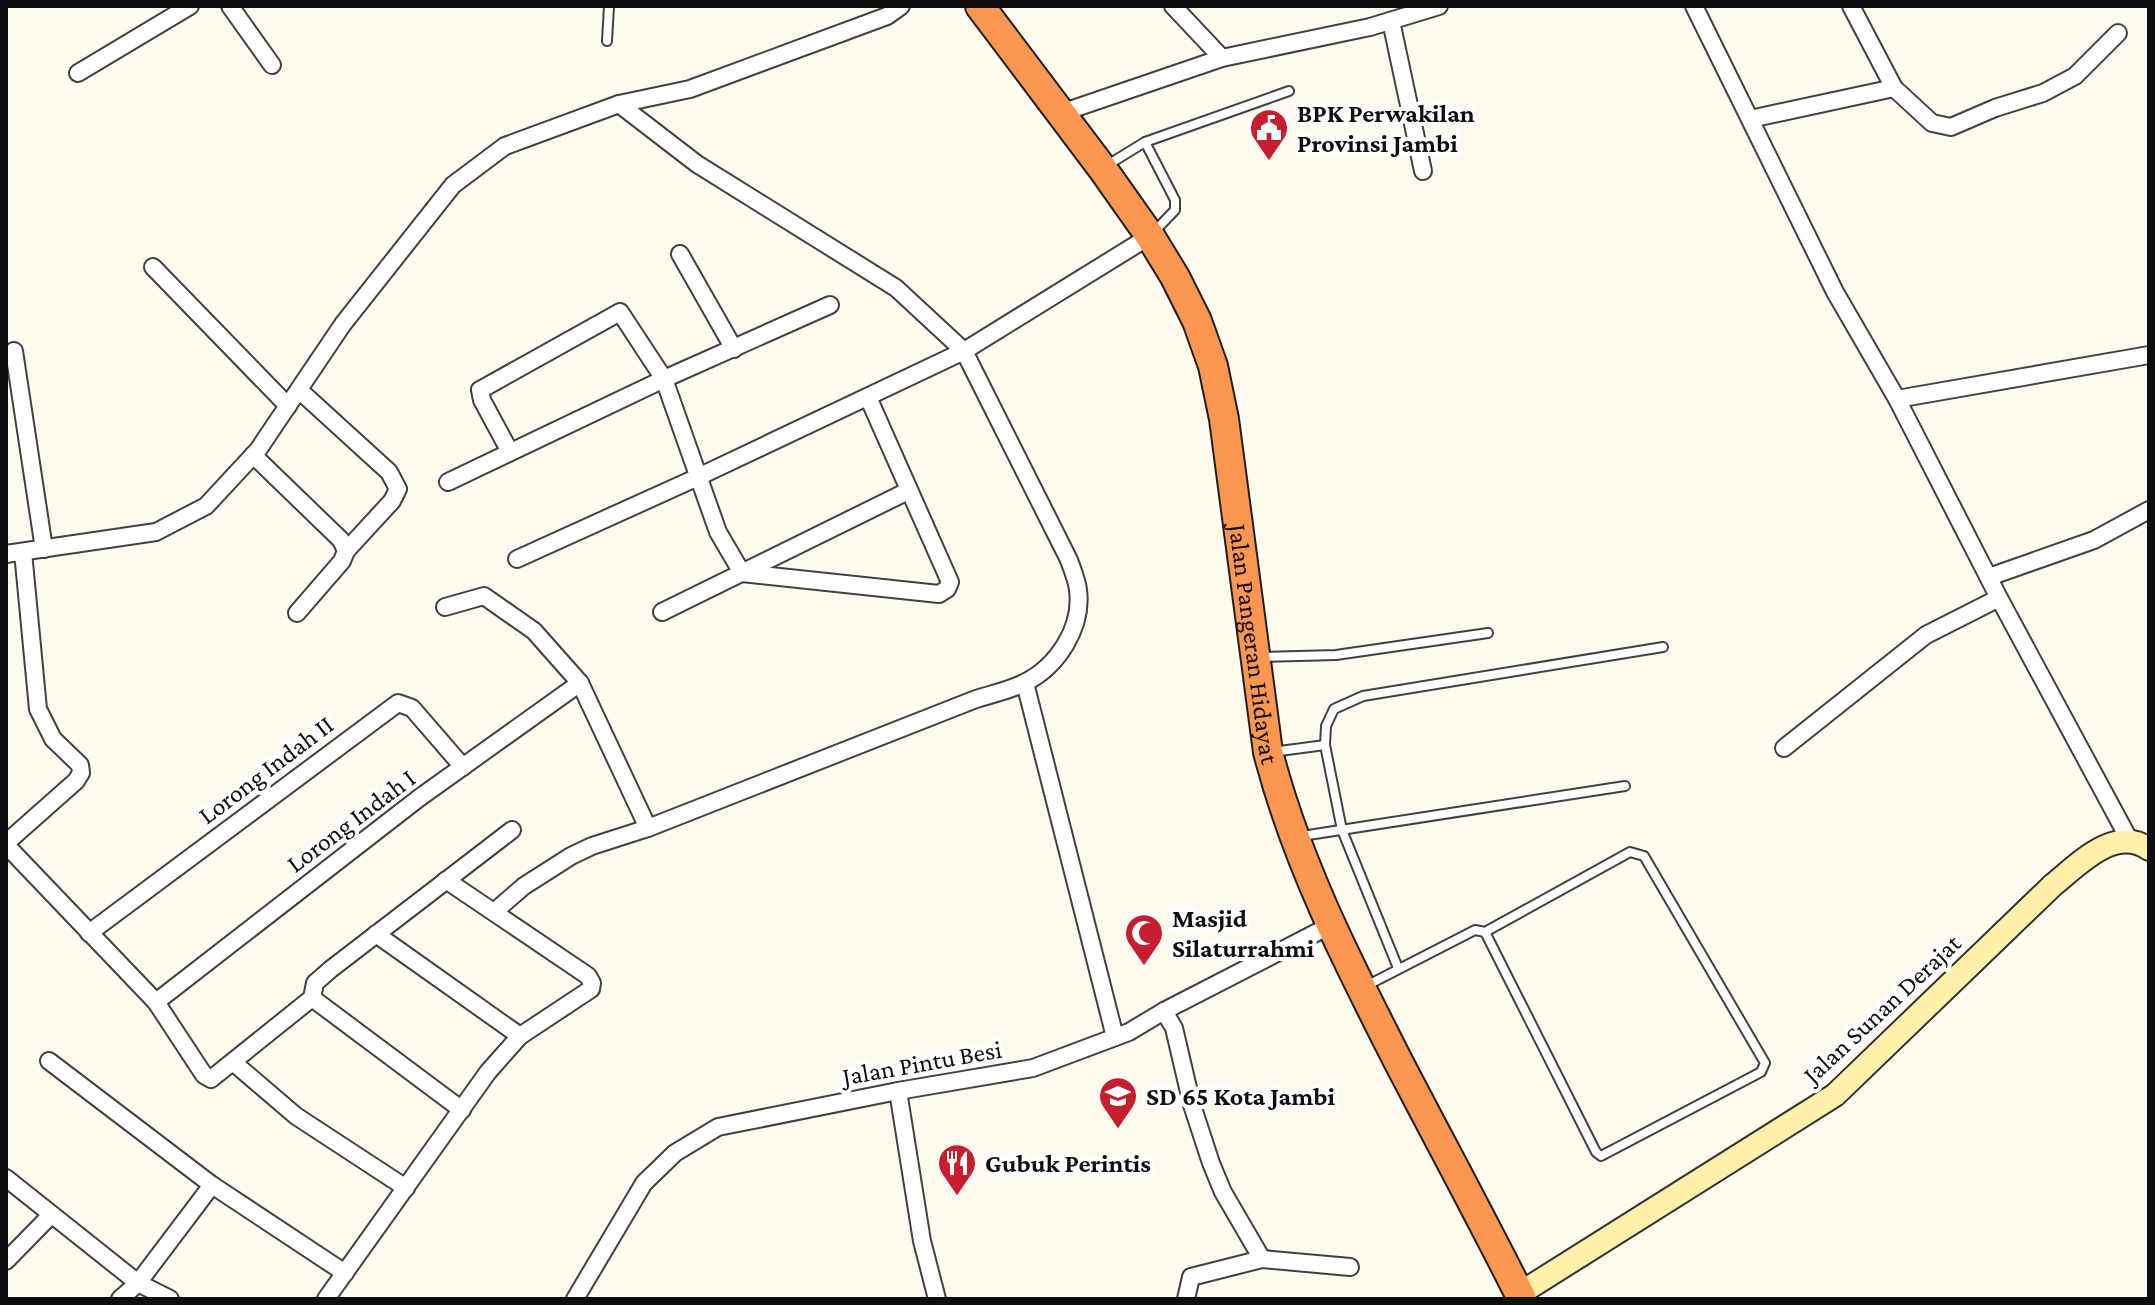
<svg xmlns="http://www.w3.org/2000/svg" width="2155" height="1305" font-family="'Crimson Pro',serif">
  <rect width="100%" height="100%" fill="#fffbef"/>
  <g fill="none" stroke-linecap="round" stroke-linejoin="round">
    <g stroke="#414141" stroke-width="12">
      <g id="lane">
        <path d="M607,41L609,6"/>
        <path d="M1145,142L1175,200V210L1153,233"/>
        <path d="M1106,166L1145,142L1289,91"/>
        <path d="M1259,657L1336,655L1488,633"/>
        <path d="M1272,752L1325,745"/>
        <path d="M1302,836L1625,786"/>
        <path d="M1398,968L1342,830L1325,745L1326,726L1334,709L1363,696L1663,647"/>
        <path d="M1364,987L1475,930L1485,932L1630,852L1644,856L1765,1063L1761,1072L1601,1156L1596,1152L1485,932"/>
      </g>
    </g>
    <g stroke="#414141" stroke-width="20">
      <g id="street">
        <path d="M230,6L272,65"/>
        <path d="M1173,6L1222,58"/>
        <path d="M1694,6L1835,292L1897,399L1999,598L2130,841"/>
        <path d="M1851,6L1894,88"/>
        <path d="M1391,21L1423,171"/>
        <path d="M78,73L190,6"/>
        <path d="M1061,113L1222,58L1370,27L1439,6"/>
        <path d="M1750,119L1894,88L1932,123L1951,127L1995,108L2043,93L2075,76L2118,33"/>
        <path d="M680,254L734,349"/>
        <path d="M153,267L288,406"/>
        <path d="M14,351L44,549"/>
        <path d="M299,390L389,472L398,489L392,501L346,551"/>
        <path d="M1897,399L2149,355"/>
        <path d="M510,452L482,400L480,390L620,312L664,379L718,532L742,573"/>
        <path d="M253,455L341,540L346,551L342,561L297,613"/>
        <path d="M448,482L664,379L830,305"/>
        <path d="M6,554L156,532L206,506L258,450L343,324L453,185L505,146L619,104L690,89L887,16L901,6"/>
        <path d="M517,559L698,477L964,351L1150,236"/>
        <path d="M742,573L939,594L947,589L950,582L868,397"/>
        <path d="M1989,577L2094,540L2149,510"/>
        <path d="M445,607L484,596L534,631L580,683L648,828"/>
        <path d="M662,612L908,491"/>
        <path d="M1025,683L1115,1037"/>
        <path d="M1784,748L1926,635L1999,598"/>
        <path d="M6,843L76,781L81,773L80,765L53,739L38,709L23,552"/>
        <path d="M6,845L156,1002L204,1075L211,1079L312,998L315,983L331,969L512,830"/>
        <path d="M494,912L524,886L571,856L592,846L648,828L976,699C992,694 1010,690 1024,683C1057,667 1083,628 1078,590C1077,580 1072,569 1069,560L964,351L896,288L697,164L619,104"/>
        <path d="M89,933L398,703L412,708L463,767"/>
        <path d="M376,934L520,1036"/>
        <path d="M312,998L462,1110"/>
        <path d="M156,1002L419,798L580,683"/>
        <path d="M1164,1011L1174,1028L1192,1105L1211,1163L1223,1192L1262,1259"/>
        <path d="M49,1061L212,1185L345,1273"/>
        <path d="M234,1063L296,1116L406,1188"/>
        <path d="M898,1091L922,1241L937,1299"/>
        <path d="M6,1178L138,1283L212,1185"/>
        <path d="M6,1261L51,1215"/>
        <path d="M120,1299L138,1283L170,1299"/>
        <path d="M326,1299L488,1072L520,1036L591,989L592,983L588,976L446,880"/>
        <path d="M575,1299L644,1183L675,1153L718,1127L898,1091L1033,1068L1129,1032L1164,1011L1331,925"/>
        <path d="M1186,1299L1191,1277L1262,1259L1350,1267"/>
      </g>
    </g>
    <g stroke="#303030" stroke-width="26">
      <path id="secondary" d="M1519,1294L1835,1095L2053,885C2079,864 2115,825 2149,849"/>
    </g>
    <g stroke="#1f1f1f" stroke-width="32">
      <g id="highway">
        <path id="s1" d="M980,6L1102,168L1150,236L1175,277L1197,321L1213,366L1224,419L1268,752C1296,861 1347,961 1398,1061C1439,1140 1482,1219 1522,1299"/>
      </g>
    </g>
    <use href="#lane" stroke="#fff" stroke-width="8"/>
    <use href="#street" stroke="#fff" stroke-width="16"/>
    <use href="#secondary" stroke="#fff1aa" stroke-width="22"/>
    <use href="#highway" stroke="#fc9650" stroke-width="28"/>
  </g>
  <defs>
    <g id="civic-pin" transform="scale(2)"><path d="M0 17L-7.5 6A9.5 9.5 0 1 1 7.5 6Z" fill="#c61e2e" stroke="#fff"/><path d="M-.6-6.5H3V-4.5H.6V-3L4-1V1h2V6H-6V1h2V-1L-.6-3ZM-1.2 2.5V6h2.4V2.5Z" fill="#fff"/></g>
    <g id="mosque-pin" transform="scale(2)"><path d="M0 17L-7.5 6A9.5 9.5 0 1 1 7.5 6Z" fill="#c61e2e" stroke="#fff"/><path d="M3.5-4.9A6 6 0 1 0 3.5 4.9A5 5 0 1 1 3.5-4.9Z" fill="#fff"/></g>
    <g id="school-pin" transform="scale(2)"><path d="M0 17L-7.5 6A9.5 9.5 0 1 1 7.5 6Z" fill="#c61e2e" stroke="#fff"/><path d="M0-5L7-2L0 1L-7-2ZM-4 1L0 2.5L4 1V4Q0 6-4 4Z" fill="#fff"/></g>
    <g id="restaurant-pin" transform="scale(2)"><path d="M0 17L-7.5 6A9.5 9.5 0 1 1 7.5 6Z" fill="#c61e2e" stroke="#fff"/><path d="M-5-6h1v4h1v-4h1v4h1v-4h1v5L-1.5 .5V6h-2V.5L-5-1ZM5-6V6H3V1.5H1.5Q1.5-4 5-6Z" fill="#fff"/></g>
  </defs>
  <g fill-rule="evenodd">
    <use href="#civic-pin" x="1269" y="128"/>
    <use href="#mosque-pin" x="1144" y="933"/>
    <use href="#school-pin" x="1118" y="1096"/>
    <use href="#restaurant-pin" x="957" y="1163"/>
  </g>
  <g text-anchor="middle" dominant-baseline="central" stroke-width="8" stroke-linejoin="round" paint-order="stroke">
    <g font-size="26" font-weight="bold" fill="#0e0e0e" stroke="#fff" text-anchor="start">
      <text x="1297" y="113">BPK Perwakilan<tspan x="1297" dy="30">Provinsi Jambi</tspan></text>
      <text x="1172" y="918">Masjid<tspan x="1172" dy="30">Silaturrahmi</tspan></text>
      <text x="1146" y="1096">SD 65 Kota Jambi</text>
      <text x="985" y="1163">Gubuk Perintis</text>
    </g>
    <g font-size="26" fill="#0e0e0e" stroke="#fff">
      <text stroke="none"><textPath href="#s1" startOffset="712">Jalan Pangeran Hidayat</textPath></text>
      <text transform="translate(266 770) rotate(-37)">Lorong Indah II</text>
      <text transform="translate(351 821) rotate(-37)">Lorong Indah I</text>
      <text transform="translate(1882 1009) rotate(-43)">Jalan Sunan Derajat</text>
      <text transform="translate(922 1063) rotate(-10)">Jalan Pintu Besi</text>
    </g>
  </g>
  <rect width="2155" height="1305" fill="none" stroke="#0e0e0e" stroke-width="16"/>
</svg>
